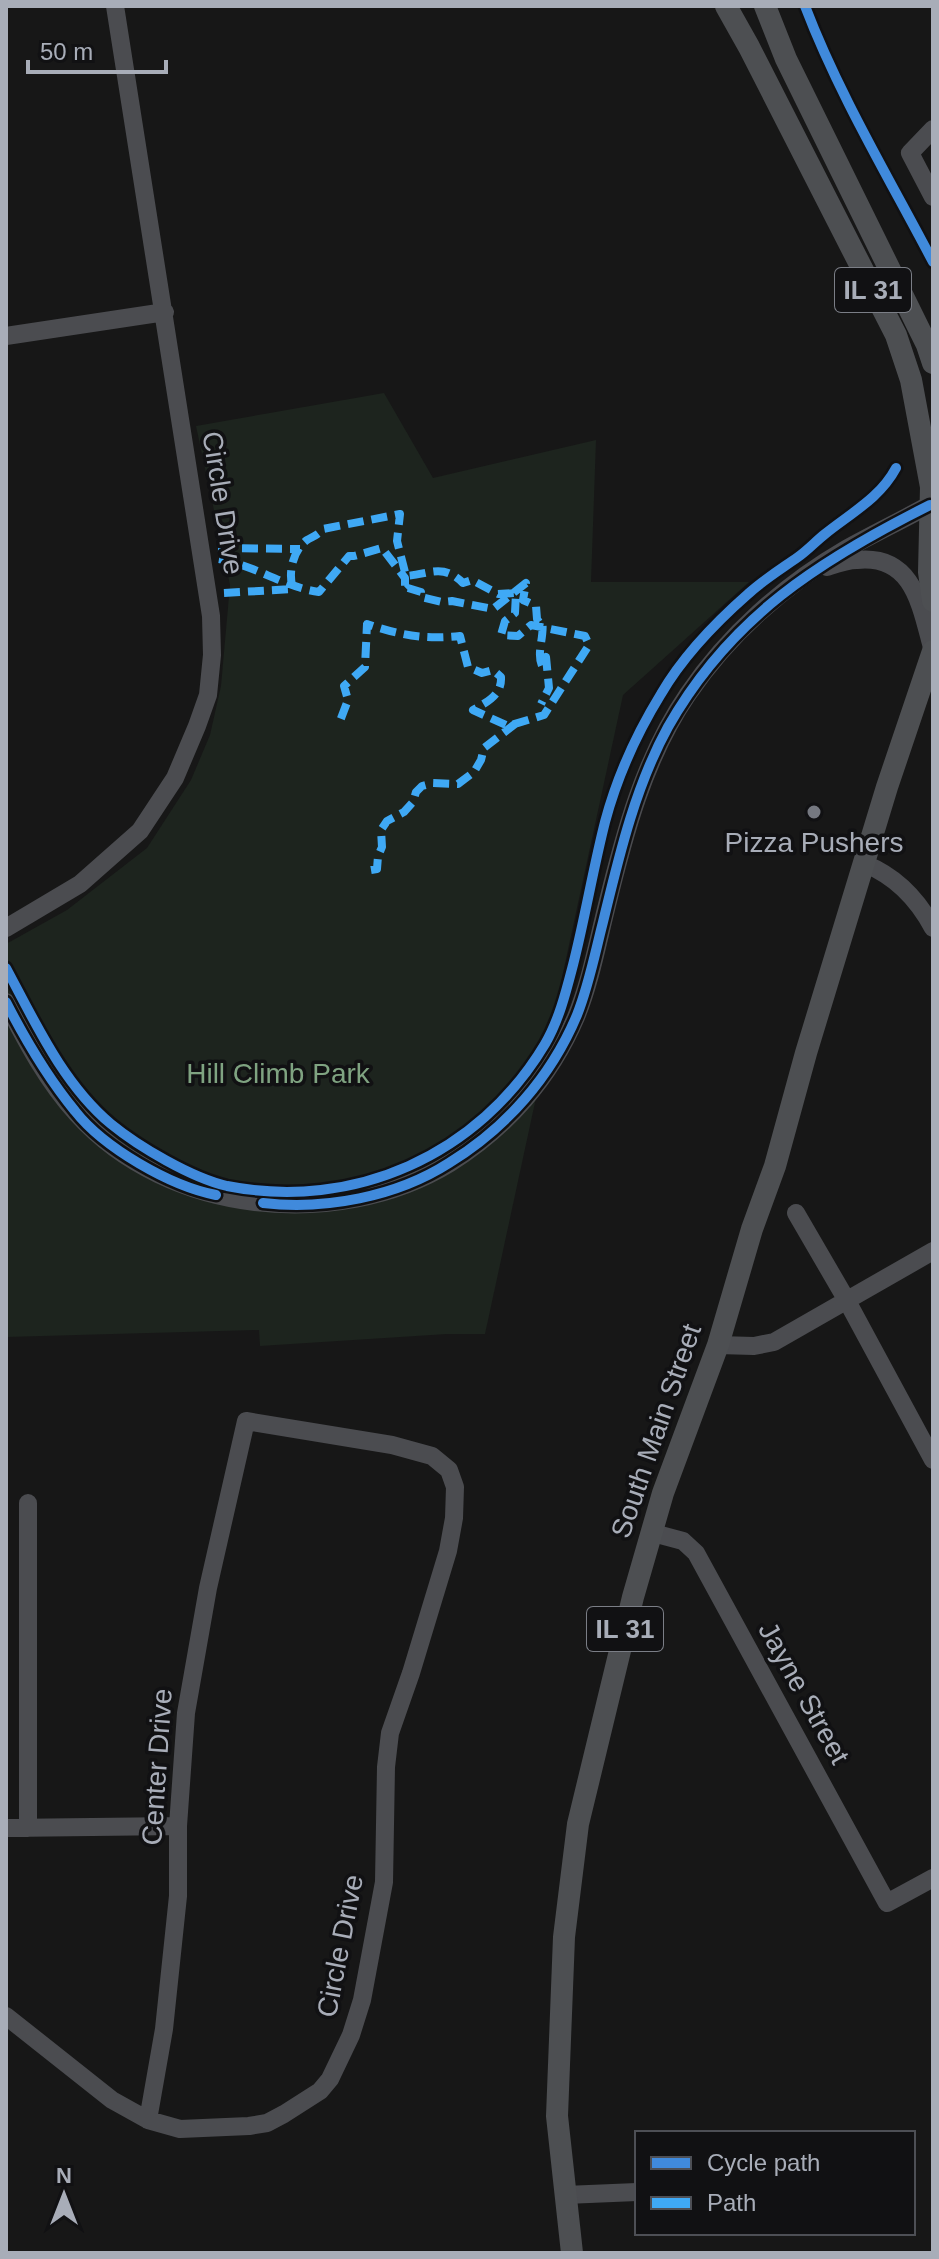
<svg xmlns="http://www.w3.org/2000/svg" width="939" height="2259" font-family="Helvetica,sans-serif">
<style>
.green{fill:#1d241e}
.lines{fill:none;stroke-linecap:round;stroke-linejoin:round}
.minor{stroke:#4b4c50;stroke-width:18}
.major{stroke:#4d4f52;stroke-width:22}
.quiet{stroke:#3fa9f5;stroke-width:8;stroke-dasharray:16 8;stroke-linecap:butt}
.cycleway-casing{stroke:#111113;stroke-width:15}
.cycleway{stroke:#408adc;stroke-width:10}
.poi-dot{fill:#757880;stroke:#111113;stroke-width:3}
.labels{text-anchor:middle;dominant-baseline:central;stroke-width:7;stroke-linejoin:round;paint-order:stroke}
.shield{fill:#111113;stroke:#7b7e86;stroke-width:2}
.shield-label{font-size:26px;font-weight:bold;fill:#a8adb8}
.street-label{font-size:28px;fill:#a8adb8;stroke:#111113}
.poi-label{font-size:28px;fill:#a8adb8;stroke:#111113}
.park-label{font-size:28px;fill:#7fa381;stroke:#111113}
</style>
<rect width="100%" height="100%" fill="#171717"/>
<path class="green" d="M384 393 433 478 596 440 591 582H749L623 695 485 1334H447L260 1346 259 1330 6 1337V944L67 910 147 848 191 780 210 735 221 686 230 585 196 426Z"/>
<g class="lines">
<path class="minor" d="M933 129 910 153 933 197
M6 336 165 312
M827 567C836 564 847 560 857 560 915 554 921 609 933 651
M865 864C895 876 918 900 933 928
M6 928 80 884 140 831 175 778 197 726 208 695 212 655 211 616 115 6
M6 1002C26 1041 47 1081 77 1114 123 1165 188 1194 255 1202 321 1210 393 1198 450 1163 506 1128 550 1078 576 1017 590 983 597 945 606 909 624 835 644 758 688 694 728 635 784 585 846 549 875 533 904 519 933 503
M796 1213 846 1299 933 1460
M718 1345 754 1346 774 1342 933 1251
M28 1503V1828
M653 1533 683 1541 696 1553 887 1903 933 1878
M6 1828 178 1826
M6 2016 112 2100 148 2120 180 2129 249 2126 267 2123 284 2114 320 2091 330 2079 351 2035 362 2000 384 1882 386 1767 390 1733 411 1673 448 1551 454 1518 455 1487 449 1470 432 1456 392 1445 246 1421 208 1588 186 1713 178 1826V1896L164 2029 148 2120
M565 2195 637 2192"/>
<path class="major" d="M726 6 749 47 896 335 911 380 931 487 929 572 933 601
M765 6 786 59 927 345 933 363
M572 2253 557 2116 564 1937 578 1824 633 1597 663 1493 718 1345 752 1229 775 1166 806 1053 887 787 933 651"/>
<path class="quiet" d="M218 548 300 549
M219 559C254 565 284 587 319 592L349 556H354L382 548 405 578V591L408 588 421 592V597L442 602 452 601 493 609 526 583 523 600 536 606 537 619 539 622 542 621C545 636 536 652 542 666L546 657 549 688 541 704
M224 593 293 589C288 574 292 551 307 540 314 536 318 535 323 529L400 514 397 541 406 576C432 574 442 563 463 583L472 580 498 594 516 593 515 613 505 621 501 635 518 636 531 625 585 636 589 645 544 715 508 726 473 710C487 702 502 695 501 677L493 670 482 673 468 667 460 636C424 640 400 635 367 624L365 667 344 686 348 700 340 721
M371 870 377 869 378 856 382 847 381 830 387 821 404 812 413 802 416 792 422 786 433 783 458 784 474 772 481 760 484 748 515 724"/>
<defs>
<path id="cycleway" d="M805 6C839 95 889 178 933 262
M6 968C35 1022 63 1084 111 1124 139 1147 192 1178 227 1186 354 1211 479 1155 545 1044 559 1020 566 992 573 965 585 918 593 869 605 822 617 777 637 733 661 694 683 656 715 623 748 594 763 580 781 569 798 557 808 550 816 541 825 534 851 513 880 498 896 468
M6 1002C26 1041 47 1077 75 1111 104 1148 170 1186 216 1195
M263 1203C325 1210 396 1197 449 1163 506 1128 551 1077 577 1015 589 985 595 953 603 922 619 856 635 787 668 727 730 617 820 560 930 505"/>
</defs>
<use href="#cycleway" class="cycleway-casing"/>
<use href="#cycleway" class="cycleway"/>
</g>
<circle class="poi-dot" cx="814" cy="812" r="8"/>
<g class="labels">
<g class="shield">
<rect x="835" y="268" width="76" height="44" rx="6"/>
<rect x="587" y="1607" width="76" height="44" rx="6"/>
</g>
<g class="shield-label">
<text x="873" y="290">IL 31</text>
<text x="625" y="1629">IL 31</text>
</g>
<g class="street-label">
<text transform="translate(223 503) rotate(81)">Circle Drive</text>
<text transform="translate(656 1431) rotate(-71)">South Main Street</text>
<text transform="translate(804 1693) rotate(61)">Jayne Street</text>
<text transform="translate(157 1767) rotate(-86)">Center Drive</text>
<text transform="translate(340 1946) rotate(-79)">Circle Drive</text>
</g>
<g class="poi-label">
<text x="814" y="842">Pizza Pushers</text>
</g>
<g class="park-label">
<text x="278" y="1073">Hill Climb Park</text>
</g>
</g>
<rect width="939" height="2259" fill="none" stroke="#a8adb8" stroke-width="16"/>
<rect x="635" y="2131" width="280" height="104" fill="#111113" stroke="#4d4f55" stroke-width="2"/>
<rect x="651" y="2157" width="40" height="12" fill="#408adc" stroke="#4d4f55" stroke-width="2"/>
<text x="707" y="2171" font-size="24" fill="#a8adb8">Cycle path</text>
<rect x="651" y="2197" width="40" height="12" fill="#3fa9f5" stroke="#4d4f55" stroke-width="2"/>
<text x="707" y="2211" font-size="24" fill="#a8adb8">Path</text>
<g transform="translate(64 2195)" stroke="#111113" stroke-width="6" paint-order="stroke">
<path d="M0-6L14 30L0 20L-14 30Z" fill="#a8adb8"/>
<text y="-12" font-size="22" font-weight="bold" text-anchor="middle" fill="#a8adb8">N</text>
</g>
<path d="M28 60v12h138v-12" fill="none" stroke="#a8adb8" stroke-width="4"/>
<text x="40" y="60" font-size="24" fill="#a8adb8" stroke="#111113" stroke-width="6" paint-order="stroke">50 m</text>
</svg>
